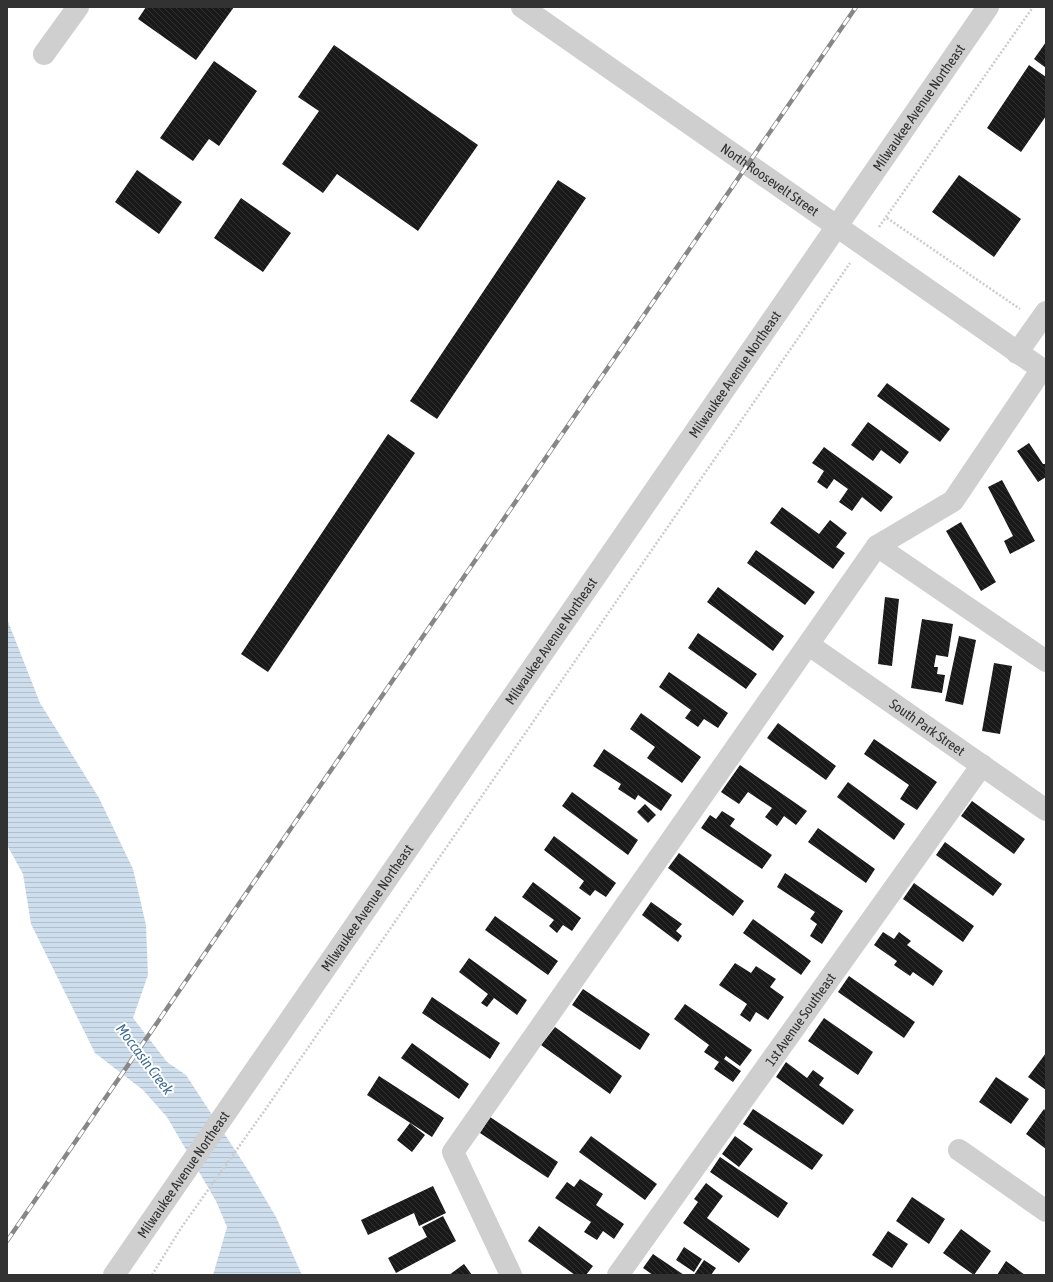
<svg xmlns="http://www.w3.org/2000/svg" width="1053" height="1282" font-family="'Asap Condensed',sans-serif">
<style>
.water{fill:url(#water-rules)}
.building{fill:url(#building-back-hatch)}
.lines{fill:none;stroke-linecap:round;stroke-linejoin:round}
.path{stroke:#ccc;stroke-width:2.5;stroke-dasharray:2 2;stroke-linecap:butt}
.minor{stroke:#cfcfcf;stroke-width:22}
.tertiary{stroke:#cfcfcf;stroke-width:22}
.rail-casing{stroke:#878787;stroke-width:4.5}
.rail{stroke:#fff;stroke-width:3;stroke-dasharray:9;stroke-linecap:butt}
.labels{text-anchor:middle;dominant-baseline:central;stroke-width:4;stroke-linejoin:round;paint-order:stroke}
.street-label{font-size:14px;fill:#323232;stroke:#fff}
.water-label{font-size:15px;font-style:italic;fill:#3f6d94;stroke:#fff}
</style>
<defs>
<pattern id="water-rules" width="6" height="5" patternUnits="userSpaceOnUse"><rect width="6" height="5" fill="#cedeed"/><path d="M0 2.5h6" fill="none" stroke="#b1bfcc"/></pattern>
<pattern id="building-back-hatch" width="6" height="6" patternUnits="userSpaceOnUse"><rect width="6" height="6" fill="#191919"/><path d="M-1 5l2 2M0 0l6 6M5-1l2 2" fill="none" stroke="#323232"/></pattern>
</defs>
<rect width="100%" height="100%" fill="#fff"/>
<path class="water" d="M7 619 40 703 99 798 133 869 146 925 148 975 133 1018 167 1062 186 1075 250 1173 276 1217 302 1275H213L227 1227 216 1201 167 1117 143 1090 95 1053 31 924 23 874 7 845Z"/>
<path class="building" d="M146 7H234L196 60 138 19Z
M1046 42V68L1034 59Z
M334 45 478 145 418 231 337 174 323 193 282 164 319 111 298 97Z
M214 61 257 91 219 146 209 139 193 161 160 138Z
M1029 65 1046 77V116L1021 152 987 128Z
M137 170 182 202 159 234 115 202Z
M959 175 1021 219 994 257 932 212Z
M558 180 586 198 437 419 410 401Z
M241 198 291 233 263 272 214 238Z
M887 383 950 429 940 442 877 396Z
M868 422 909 452 900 464 881 450 873 461 851 445Z
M388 434 415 453 268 672 241 654Z
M1029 443 1043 464H1046V477L1038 482 1017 451Z
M824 447 893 497 881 512 862 497 852 511 839 502 848 489 834 479 827 489 817 482 824 471 812 463Z
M1002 480 1035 541 1010 554 1004 541 1013 536 988 487Z
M782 507 819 534 830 520 847 533 836 547 845 553 833 569 770 523Z
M961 522 996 582 981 591 946 531Z
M756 550 815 592 805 605 747 563Z
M718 587 784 636 773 651 707 602Z
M885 597 899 599 892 666 878 664Z
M922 619 953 624 948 657 936 655 934 667H938L937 674 945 675 942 693 911 688Z
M698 633 757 674 746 689 688 648Z
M959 636 976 640 963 705 945 701Z
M994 663 1012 666 1000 734 982 731Z
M669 672 728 713 718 728 704 719 698 727 685 718 691 710 659 687Z
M641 713 701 757 682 783 647 758 655 747 630 729Z
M778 723 836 766 826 780 767 738Z
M874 739 937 782 917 810 900 799 909 785 864 754Z
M604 749 672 795 661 811 638 795 635 800 618 789 621 784 593 766Z
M740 765 807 811 796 825 784 816 777 826 765 817 772 808 748 792 739 804 721 792Z
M848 782 905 824 894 840 837 797Z
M572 792 638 840 628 855 562 806Z
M972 801 1025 839 1014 854 961 816Z
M645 804 656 815 648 823 637 812Z
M722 811 735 819 730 826 772 855 762 869 701 828 710 815 716 819Z
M818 828 875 869 866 883 808 842Z
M554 836 616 883 606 897 595 890 590 896 579 888 584 881 544 850Z
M945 842 1002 884 993 896 936 855Z
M679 853 744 901 733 916 668 868Z
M785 873 843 911 822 944 810 936 817 924 810 919 815 912 777 887Z
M533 882 581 918 572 931 563 925 557 933 549 926 554 920 522 897Z
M914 883 974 926 963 942 903 899Z
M651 902 682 924 676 931 682 936 678 942 642 915Z
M495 916 558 961 548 975 485 930Z
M753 919 811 961 801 975 743 933Z
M883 932 894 939 899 932 911 941 907 945 943 971 933 986 913 972 910 976 894 965 897 961 874 945Z
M469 958 527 1000 517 1015 494 998 487 1007 481 1003 488 994 459 972Z
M735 963 751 973 756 966 776 979 770 987 784 997 768 1020 756 1012 750 1022 740 1015 747 1004 719 985Z
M849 976 915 1022 904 1038 838 992Z
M583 989 650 1034 640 1050 572 1005Z
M432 997 500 1043 490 1059 422 1013Z
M685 1004 752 1050 740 1066 726 1056 724 1059 741 1071 733 1082 714 1069 719 1062 704 1052 709 1045 674 1019Z
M824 1018 873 1052 858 1075 808 1041Z
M555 1027 622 1076 610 1094 541 1045Z
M412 1043 469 1084 459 1099 401 1058Z
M1046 1053V1090L1028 1077Z
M786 1062 807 1078 813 1070 824 1078 819 1085 854 1110 843 1125 776 1077Z
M379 1076 444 1118 432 1137 367 1095Z
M996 1077 1029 1099 1011 1124 979 1102Z
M753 1109 823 1155 812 1170 743 1124Z
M1044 1109 1046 1111V1149L1026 1134Z
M490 1117 558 1162 548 1178 480 1133Z
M410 1123 425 1135 412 1152 397 1140Z
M591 1136 657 1184 645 1200 579 1152Z
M735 1136 753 1149 739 1167 722 1154Z
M720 1157 788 1203 778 1218 710 1172Z
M580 1179 603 1194 596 1205 624 1224 614 1239 603 1231 597 1240 584 1232 591 1222 555 1198 567 1182 574 1187Z
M706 1183 723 1196 707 1218 750 1249 739 1263 683 1223 698 1202 694 1199Z
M433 1186 446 1213 419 1226 414 1213 368 1235 361 1220Z
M912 1197 945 1219 929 1244 896 1221Z
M443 1216 456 1241 396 1273 388 1258 427 1237 422 1227Z
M539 1226 593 1266 586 1275H575L528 1241Z
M961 1229 991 1251 974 1275 943 1253Z
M888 1231 908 1244 892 1268 872 1255Z
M684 1247 702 1259 694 1272 676 1260Z
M653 1254 684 1275H653L643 1268Z
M704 1260 716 1268 711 1275H694Z
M1006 1261 1025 1275H997Z
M464 1264 472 1275H449Z"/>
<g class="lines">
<path class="path" d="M887 218 1020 309
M879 227 1033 7
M152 1275 181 1228 265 1110 850 263"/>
<g class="minor">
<path d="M44 54 78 7"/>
<path d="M1017 353 1046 312"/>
<path d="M877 546 1046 661"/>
<path id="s1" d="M809 645 1046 810"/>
<path d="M959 1150 1046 1211"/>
<path d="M511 1275 453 1152 877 546 953 501 1042 369"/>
<path id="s2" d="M618 1275 982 765"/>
</g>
<g class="tertiary">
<path id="s3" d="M522 7 1046 372"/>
<path id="s4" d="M114 1275 988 7"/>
</g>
<defs>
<path id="rail" d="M7 1241 856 7"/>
</defs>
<use href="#rail" class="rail-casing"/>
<use href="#rail" class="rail"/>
</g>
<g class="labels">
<g class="street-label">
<text stroke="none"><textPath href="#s4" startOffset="1418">Milwaukee Avenue Northeast</textPath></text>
<text stroke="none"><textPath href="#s3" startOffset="302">North Roosevelt Street</textPath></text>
<text stroke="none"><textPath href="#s4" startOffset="1094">Milwaukee Avenue Northeast</textPath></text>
<text stroke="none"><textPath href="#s4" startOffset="770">Milwaukee Avenue Northeast</textPath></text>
<text stroke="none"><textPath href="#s1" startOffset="144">South Park Street</textPath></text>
<text stroke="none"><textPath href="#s4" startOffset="446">Milwaukee Avenue Northeast</textPath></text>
<text stroke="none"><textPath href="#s2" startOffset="314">1st Avenue Southeast</textPath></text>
<text stroke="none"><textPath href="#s4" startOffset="122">Milwaukee Avenue Northeast</textPath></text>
</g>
<g class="water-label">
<text transform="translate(145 1059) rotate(53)">Moccasin Creek</text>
</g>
</g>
<rect width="1053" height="1282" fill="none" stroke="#323232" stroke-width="16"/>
</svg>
